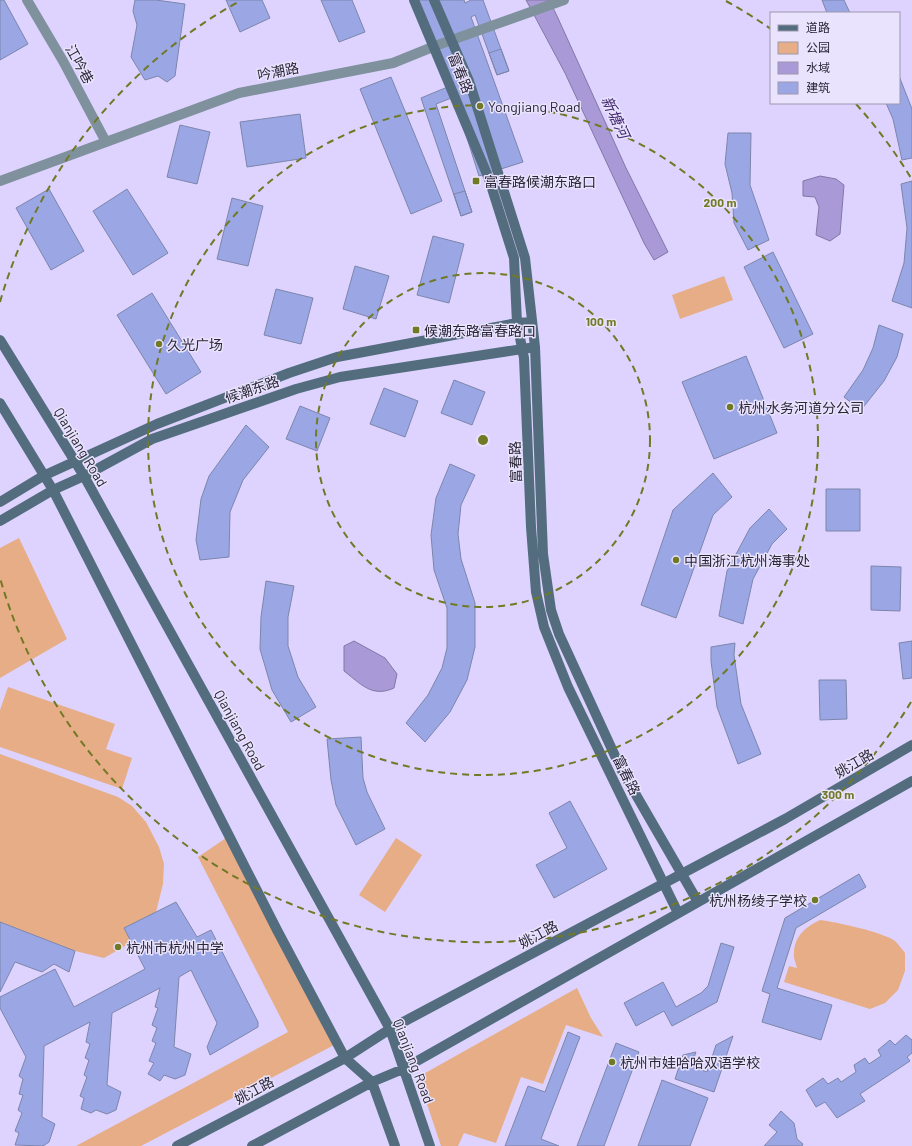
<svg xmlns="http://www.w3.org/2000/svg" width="912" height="1146" font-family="Barlow,'Noto Sans SC',sans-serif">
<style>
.green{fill:#e7ad86}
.water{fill:#a999d6;stroke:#8377a6}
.building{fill:#9ba7e4;stroke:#7d85ac}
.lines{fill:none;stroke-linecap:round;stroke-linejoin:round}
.street{stroke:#7f919c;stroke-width:10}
.secondary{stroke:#536d7e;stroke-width:10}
.ring{fill:none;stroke:#707924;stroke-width:2;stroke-dasharray:7 5}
.poi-dot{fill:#707924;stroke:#e9e3fd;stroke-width:1.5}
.labels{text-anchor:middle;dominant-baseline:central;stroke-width:3;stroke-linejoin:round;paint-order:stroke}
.street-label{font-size:14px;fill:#2b2737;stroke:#e9e3fd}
.poi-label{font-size:14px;fill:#2b2737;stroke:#e9e3fd;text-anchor:start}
.water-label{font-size:15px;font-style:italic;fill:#422871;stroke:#e9e3fd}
.centre{fill:#707924;stroke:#e9e3fd;stroke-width:2}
.ring-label{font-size:12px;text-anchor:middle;font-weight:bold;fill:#707924;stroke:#e9e3fd;stroke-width:3;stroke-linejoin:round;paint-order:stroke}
</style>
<rect width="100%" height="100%" fill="#ddd3fe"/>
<path class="green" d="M724 276 733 300 680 319 672 295Z
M19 538 67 639 0 678V548Z
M8 687 115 724 106 749 132 758 122 789 0 747V710Z
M0 754 118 797 132 806 146 822 159 847 164 864 163 884 156 912 132 942 104 958 75 951 0 922Z
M226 838 336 1044 141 1146H76L288 1032 198 857Z
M396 838 422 855 385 912 359 895Z
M820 920C836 922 883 932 895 941 898 944 902 949 905 953V971L898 990 885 1003 870 1009 784 982 789 966 797 968C796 964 793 957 794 953 794 936 807 926 820 920Z
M577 988 591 1018 603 1037 566 1025 543 1084 521 1077 496 1143 464 1133 458 1146H441L418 1077Z"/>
<path class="water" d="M526 0H549L557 16 626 168 668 252 654 260 644 243 565 73Z
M820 176 836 179 844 185 840 234 830 241 816 235 819 207 815 197 803 196V181Z
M354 641 385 658 397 674 394 688C372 698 361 684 344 671V646Z"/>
<path class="building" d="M0 0H4L28 44 0 60Z
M135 0H156L185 4 175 76 167 82 158 76 145 80 131 57 137 25 133 11Z
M226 0H262L270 18 240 32Z
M321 0H352L365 32 339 42Z
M418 0H464L465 3 471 0H483L509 71 497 75 475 15 471 17 523 162 479 176 454 97 436 104 472 212 461 216 421 98 450 86Z
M822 0H844L850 13H827Z
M501 49 509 71 497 75 489 53Z
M899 76 912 109V158L902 160 893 119 886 103H899Z
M391 77 442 201 411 214 360 89Z
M300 114 306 158 247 167 240 122Z
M180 125 210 132 197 184 167 177Z
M728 133H751L750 185 769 240 748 250 734 223 732 193 725 164Z
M912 181V308L892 301 904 263 907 228 901 184Z
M49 189 84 251 51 270 16 208Z
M127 189 168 253 133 275 93 211Z
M465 191 472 212 461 216 454 194Z
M232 198 263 206 248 266 217 259Z
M433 236 464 244 449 303 417 295Z
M773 252 813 334 784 348 744 267Z
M355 266 389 276 376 319 343 309Z
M276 289 313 298 301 344 264 335Z
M152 293 201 372 166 394 117 315Z
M879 325 903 334 897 357 884 381 861 410 844 397 863 370 873 348Z
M746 356 777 433 714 459 682 382Z
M454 380 485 392 472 425 441 413Z
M384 388 418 401 405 437 370 424Z
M300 406 330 418 317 451 286 439Z
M246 425 269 447 243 480 230 512 229 557 200 560 196 540 201 499 209 476Z
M450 464 475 475 461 505 458 534 461 559 475 603V647L467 680 450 712 425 742 406 723 428 695 442 668 447 648V608L434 570 431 535 436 498Z
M713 473 732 497 713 515 676 618 641 605 673 510Z
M826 489H860V531H826Z
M769 509 787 529 772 544 753 579 743 624 719 616 727 571 750 528Z
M871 566 901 567 900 611 871 610Z
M266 581 294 586 288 617V646L298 677 316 707 291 722 272 690 260 649 261 617Z
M912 641V678L903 679 899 643Z
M735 643 734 655 741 704 761 754 738 764 717 707 711 661V647Z
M819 680H846L847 719 820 720Z
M361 737 363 778 367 792 385 829 356 845 336 805 331 780 327 739Z
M570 801 607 869 554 898 536 865 567 848 549 813Z
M859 874 866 887 796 928 777 988 832 1005 821 1040 762 1022 770 994 762 991 785 918Z
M176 902 197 937 211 930 258 1022V1027L210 1055 207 1047 217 1023 191 970 179 977 174 1047 191 1054 185 1075 175 1079 164 1075 160 1081 148 1074 154 1063 149 1061 156 1043 152 1041 157 1028 152 1025 158 1008 155 1007 160 988 112 1013 107 1085 121 1092 116 1110 107 1114 96 1110 91 1113 81 1109 84 1098 80 1096 87 1077 84 1075 89 1060 85 1058 90 1044 86 1042 90 1022 44 1046 42 1117 55 1124 49 1142 43 1146 15 1145 19 1133 15 1131 22 1113 18 1110 23 1095 19 1094 23 1079 19 1076 26 1057 0 1008V997L55 969 74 1007 145 969 124 928Z
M0 922 75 951 69 972 54 964 42 972 15 962 0 992Z
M721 943 734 947 717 1002 672 1026 664 1011 636 1026 624 1003 663 982 676 1007 701 993 708 986Z
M568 1032 580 1037 541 1139 559 1146H505L528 1086 545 1092Z
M906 1035 912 1040V1053L907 1057 910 1061 860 1094 865 1101 837 1118 825 1102 816 1107 806 1090 823 1078 828 1084 838 1078 841 1082 856 1072 854 1065 865 1058 869 1064 881 1056 878 1050 890 1040 895 1045Z
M733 1036 714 1092 675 1079 683 1055 696 1052 691 1066 707 1072 716 1045Z
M616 1043 639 1052 604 1146H577Z
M662 1080 708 1098 690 1146H638Z
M781 1111 794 1123 797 1139 803 1144 802 1146H764L777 1132 769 1125Z"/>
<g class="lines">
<path class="street" d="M27 0 63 61 106 142
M0 181 239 93 393 63 435 46 564 0"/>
<path class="secondary" d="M414 0 489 179 514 258 517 323 524 358 531 527 536 592 544 627 568 687 678 913
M434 0 469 81 525 258 535 347 543 554 551 610 559 634 621 769 698 902
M0 340 84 476 390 1029 430 1146
M0 403 53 490 277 930 345 1058 372 1082 395 1146
M0 502 43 476 157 424 289 373 337 357 517 323 532 322
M0 521 53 490 84 476 152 439 296 389 340 377 529 348
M177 1146 345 1058 390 1029 785 819 912 745
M252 1146 372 1082 403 1069 912 781"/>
</g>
<g class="ring">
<circle cx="483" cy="440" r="167"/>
<circle cx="483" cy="440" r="335"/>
<path d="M911 702A502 502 0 0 1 0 578M0 302A502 502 0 0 1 240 1M726 1A502 502 0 0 1 771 29M856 104A502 502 0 0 1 911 178"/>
</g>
<g class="poi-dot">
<circle cx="480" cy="106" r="4"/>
<rect x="472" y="177" width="8" height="8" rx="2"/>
<rect x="412" y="326" width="8" height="8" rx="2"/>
<circle cx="159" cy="344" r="4"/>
<circle cx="730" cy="407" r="4"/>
<circle cx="676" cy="560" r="4"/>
<circle cx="815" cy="900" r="4"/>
<circle cx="118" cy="947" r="4"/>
<circle cx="612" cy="1062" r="4"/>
</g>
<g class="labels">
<g class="street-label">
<text transform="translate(80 64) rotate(61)">江吟巷</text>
<text transform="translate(278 71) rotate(-11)">吟潮路</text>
<text transform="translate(461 73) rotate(68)">富春路</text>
<text transform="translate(252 389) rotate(-19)">候潮东路</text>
<text transform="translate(81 447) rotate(59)">Qianjiang Road</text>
<text transform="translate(515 462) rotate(-92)">富春路</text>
<text transform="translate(240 730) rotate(61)">Qianjiang Road</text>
<text transform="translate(854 763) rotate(-30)">姚江路</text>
<text transform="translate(627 775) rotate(64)">富春路</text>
<text transform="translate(538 934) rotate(-28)">姚江路</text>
<text transform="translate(414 1061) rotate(69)">Qianjiang Road</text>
<text transform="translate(254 1090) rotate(-28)">姚江路</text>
</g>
<g class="poi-label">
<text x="488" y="106">Yongjiang Road</text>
<text x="484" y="181">富春路候潮东路口</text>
<text x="424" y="330">候潮东路富春路口</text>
<text x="167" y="344">久光广场</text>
<text x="738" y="407">杭州水务河道分公司</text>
<text x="684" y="560">中国浙江杭州海事处</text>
<text x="807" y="900" text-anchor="end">杭州杨绫子学校</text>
<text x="126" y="947">杭州市杭州中学</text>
<text x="620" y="1062">杭州市娃哈哈双语学校</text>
</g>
<g class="water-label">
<text transform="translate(616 117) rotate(65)">新塘河</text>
</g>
</g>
<circle cx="483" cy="440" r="6" class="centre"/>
<g class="ring-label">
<text x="720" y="207">200 m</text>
<text x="601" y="326">100 m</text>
<text x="838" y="799">300 m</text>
</g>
<rect x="770" y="12" width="130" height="92" fill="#e9e3fd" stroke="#9d98ae"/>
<rect x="778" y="25" width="20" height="6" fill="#536d7e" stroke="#9d98ae"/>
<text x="806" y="32" font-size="12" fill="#2b2737">道路</text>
<rect x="778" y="42" width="20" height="12" fill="#e7ad86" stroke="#9d98ae"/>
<text x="806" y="52" font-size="12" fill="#2b2737">公园</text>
<rect x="778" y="62" width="20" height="12" fill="#a999d6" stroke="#9d98ae"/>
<text x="806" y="72" font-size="12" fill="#2b2737">水域</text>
<rect x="778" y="82" width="20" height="12" fill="#9ba7e4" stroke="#9d98ae"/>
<text x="806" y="92" font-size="12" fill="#2b2737">建筑</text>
</svg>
